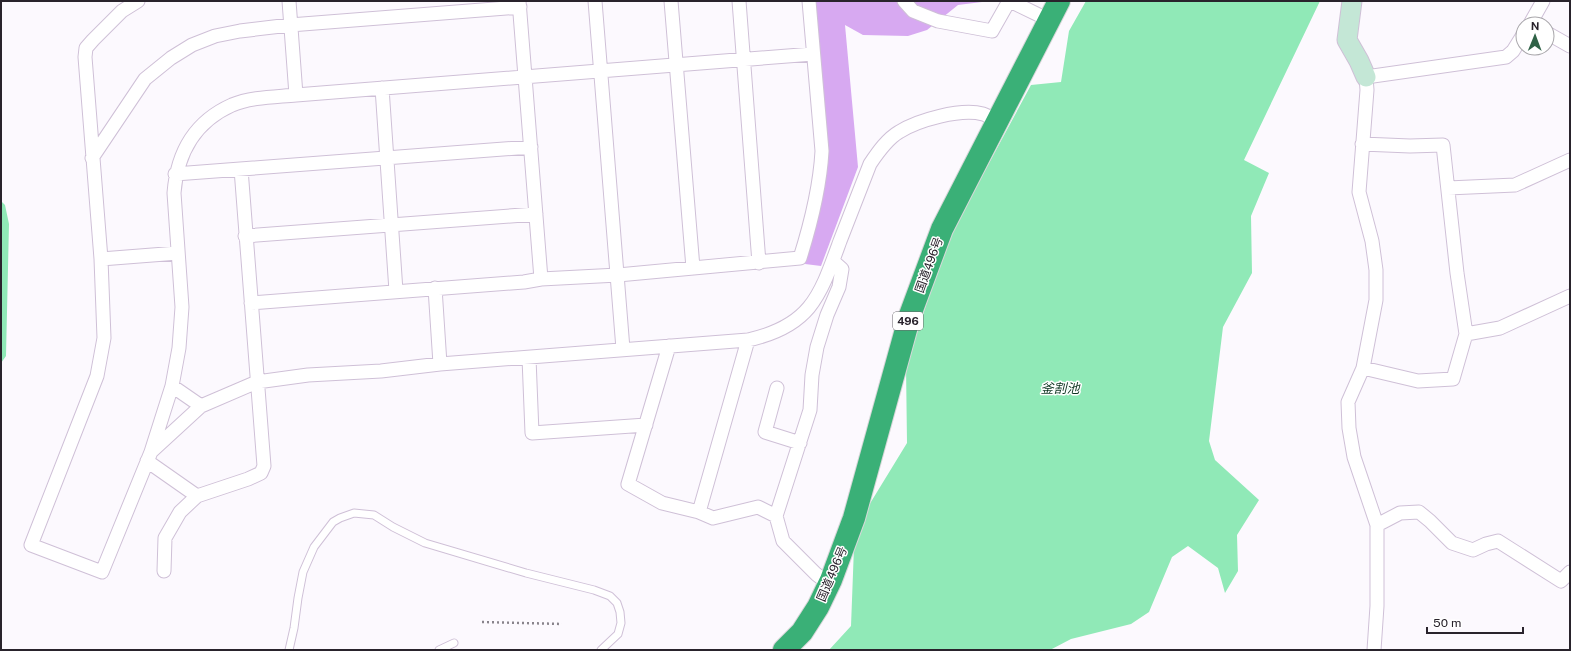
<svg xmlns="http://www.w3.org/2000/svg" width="1571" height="651" font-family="'Public Sans','Noto Sans JP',sans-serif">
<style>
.forest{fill:#d7a9f1}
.water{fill:#90e9b7}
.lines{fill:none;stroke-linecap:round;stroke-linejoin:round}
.lane-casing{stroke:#cfc0d7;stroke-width:9}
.street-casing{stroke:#cfc0d7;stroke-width:15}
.secondary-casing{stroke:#cfc0d7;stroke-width:21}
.highway-casing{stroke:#d8d7d9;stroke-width:24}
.path{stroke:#88838b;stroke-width:2.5;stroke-dasharray:2 3;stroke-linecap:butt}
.lane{stroke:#fff;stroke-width:7}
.street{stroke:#fff;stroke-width:13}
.secondary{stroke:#c4e7d6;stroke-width:19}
.highway{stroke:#3ab077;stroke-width:22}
.labels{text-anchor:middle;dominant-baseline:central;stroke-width:3;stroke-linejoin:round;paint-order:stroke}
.shield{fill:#fff;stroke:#69656b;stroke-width:1}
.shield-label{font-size:11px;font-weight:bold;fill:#29232c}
.street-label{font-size:12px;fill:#29232c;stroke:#fff}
.water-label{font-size:13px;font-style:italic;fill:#0d3421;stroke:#fff}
</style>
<rect width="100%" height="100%" fill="#fcf9fe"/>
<path class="forest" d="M815 1H990L958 5 927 30 908 36 863 35 845 25 858 167 821 266 805 264 826 170Z"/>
<path class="water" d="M1086 1H1320L1244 160 1269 173 1251 216 1252 273 1223 327 1209 441 1215 460 1259 500 1237 535 1238 571 1225 593 1218 568 1188 546 1172 557 1149 612 1131 624 1071 639 1050 650H829L851 626 854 547 866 510 907 443 906 366 947 241 1031 85 1061 82 1069 31Z
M1 201 5 205 9 224 6 356 1 363Z"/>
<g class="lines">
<defs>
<path id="lane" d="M289 650 294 628 298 598 303 572 314 547 333 522 340 518 354 513 374 515 393 527 425 543 526 573 594 590 610 596 617 603 620 612 621 623 618 634 601 650
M439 650 454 643"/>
<path id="street" d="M138 1 122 11 93 40 86 48 85 57 101 259 104 338 97 376 31 545 102 572 151 452 172 386 179 348 182 307 174 193C177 154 194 122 232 105 251 97 276 97 296 95L813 54
M289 1 296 95
M519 1 541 279
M595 1 623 349
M671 1 693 268
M739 1 759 263
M904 1 913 11 938 21 992 31 1009 1
M1010 1 1049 20
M1530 24 1543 1
M1547 33 1570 46
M382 88 396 291
M1362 144 1410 146 1443 145 1457 273 1466 334 1453 379 1418 381 1363 368
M92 158 145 79 171 58 192 45 215 36 240 31 290 25 520 7
M175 174 531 147
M1448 188 1515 185 1570 160
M245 236 536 214
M101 259 178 253
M435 288 440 364
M251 303 524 282 541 279 618 275 800 258C811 223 820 187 822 151L809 1
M1466 334 1500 328 1570 296
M669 346 628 484 662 503 699 512 713 518 758 507 776 516 810 410 812 375 817 347 827 315 839 287 842 269 833 261
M529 358 532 433 646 425
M172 386 201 406
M777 388 765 432 800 443
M152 451 201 406 257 382 308 375 381 371 440 364 748 340C811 326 820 296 840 241 850 216 860 190 870 164 878 152 887 139 899 132 918 120 961 108 983 114 987 115 992 119 996 121
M147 461 197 496 248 479 261 473 264 466 241 169
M699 512 748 340
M776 516 783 541 816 574 829 584
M1377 525 1400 513 1419 512 1430 521 1452 543 1473 550 1486 544 1498 541 1561 581 1570 572
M164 571 165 538 180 512 197 496
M1374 650 1377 606V525L1354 457 1349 428 1348 402 1363 368 1376 300V270L1372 241 1359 192 1367 90 1366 77 1506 57 1513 51 1523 35"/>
<path id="secondary" d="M1352 1 1347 40 1359 61 1366 77"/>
<path id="highway" d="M784 650 802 632 818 607 831 580 854 518 910 315 942 229 1059 1"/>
</defs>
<use href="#lane" class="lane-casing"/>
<use href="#street" class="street-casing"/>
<use href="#secondary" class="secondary-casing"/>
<use href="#highway" class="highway-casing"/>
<path class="path" d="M482 622 562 624"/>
<use href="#lane" class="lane"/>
<use href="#street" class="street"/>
<use href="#secondary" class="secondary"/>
<use href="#highway" class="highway"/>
</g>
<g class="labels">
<rect class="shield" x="893" y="312" width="30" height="18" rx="3"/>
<g class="shield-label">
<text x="908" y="321">496</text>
</g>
<g class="street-label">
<text transform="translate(929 265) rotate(-70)">国道496号</text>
<text transform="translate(832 574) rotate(-67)">国道496号</text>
</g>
<g class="water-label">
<text x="1060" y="388">釜割池</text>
</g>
</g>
<rect width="1571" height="651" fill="none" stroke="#29232c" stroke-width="4"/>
<g transform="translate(1535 36) rotate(1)"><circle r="19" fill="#ffffff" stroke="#a9a7ab"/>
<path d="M0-3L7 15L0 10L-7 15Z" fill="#2f6247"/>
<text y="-6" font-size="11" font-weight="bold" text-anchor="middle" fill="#29232c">N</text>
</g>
<path d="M1427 627v6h96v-6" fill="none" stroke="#29232c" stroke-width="2"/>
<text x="1433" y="627" font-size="12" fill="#29232c" stroke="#ffffff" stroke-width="3" paint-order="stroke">50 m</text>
</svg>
